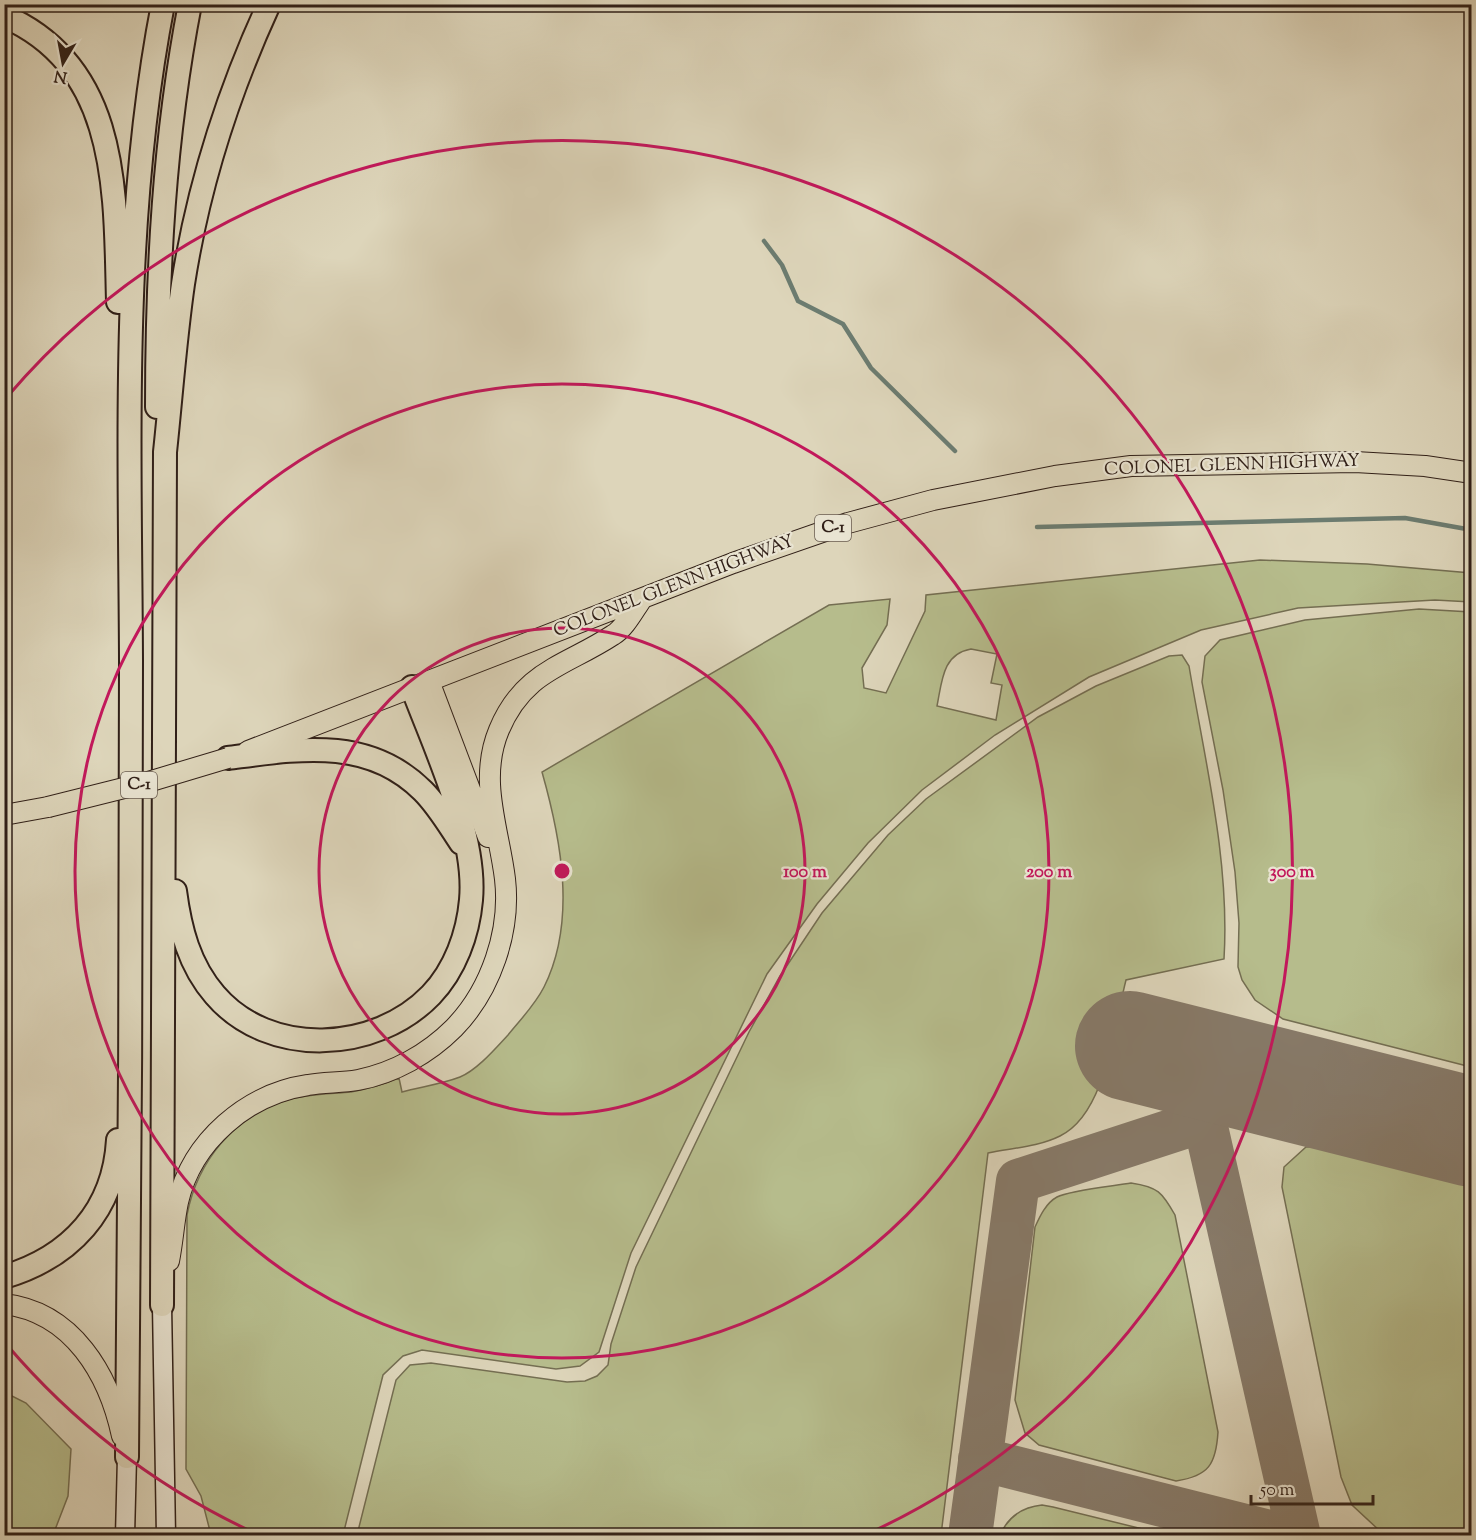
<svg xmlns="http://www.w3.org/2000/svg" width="1476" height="1540" font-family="'Sorts Mill Goudy',serif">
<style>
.green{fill:#b6bc8c;stroke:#746e52;stroke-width:1.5;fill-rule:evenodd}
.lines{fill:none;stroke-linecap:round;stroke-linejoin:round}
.stream{stroke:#6c7c70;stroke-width:4.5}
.taxiway{stroke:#877a69;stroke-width:44}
.runway{stroke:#877a69;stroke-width:110}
.secondary-casing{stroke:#312018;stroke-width:21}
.primary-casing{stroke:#312018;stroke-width:22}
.highway-casing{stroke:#312018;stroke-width:26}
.secondary{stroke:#e9e4d2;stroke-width:18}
.primary{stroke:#ddd5ba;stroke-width:20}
.highway{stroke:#ddd5ba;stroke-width:22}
.primary-bridge-casing{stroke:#312018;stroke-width:22;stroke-linecap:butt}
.primary-bridge{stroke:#ddd5ba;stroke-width:20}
.ring{fill:none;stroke:#c2185b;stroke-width:3}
.labels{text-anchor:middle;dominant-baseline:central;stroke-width:4.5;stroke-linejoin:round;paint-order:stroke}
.shield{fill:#e9e4d2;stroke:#685b50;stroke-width:1.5}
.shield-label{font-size:16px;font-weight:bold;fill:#312018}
.street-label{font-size:18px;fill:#312018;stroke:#e9e4d2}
.centre{fill:#c2185b;stroke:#e9e4d2;stroke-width:3}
.ring-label{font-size:18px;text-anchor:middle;font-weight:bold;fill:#c2185b;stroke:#e9e4d2;stroke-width:4.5;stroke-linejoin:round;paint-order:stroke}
</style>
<rect width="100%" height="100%" fill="#ddd5ba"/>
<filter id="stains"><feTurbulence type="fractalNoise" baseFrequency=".00333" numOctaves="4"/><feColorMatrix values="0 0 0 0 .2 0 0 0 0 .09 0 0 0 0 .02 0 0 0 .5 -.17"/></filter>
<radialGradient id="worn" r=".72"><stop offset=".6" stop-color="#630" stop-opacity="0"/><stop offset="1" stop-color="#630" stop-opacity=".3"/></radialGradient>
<path class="green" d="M1260 560 1367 564 1471 573V602L1435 600 1298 608 1201 630 1089 677 995 735 922 790 868 843 817 904 767 974 631 1253 599 1352 580 1366 556 1369 422 1350 403 1356 383 1375 343 1535H211L201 1496 186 1469 187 1215C197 1162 234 1116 287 1100 307 1094 330 1094 351 1092 367 1089 384 1084 399 1078L402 1092C420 1087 442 1084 460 1077 477 1070 495 1049 508 1035 520 1020 535 1005 544 987 577 921 561 839 542 772L829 605 890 599 887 625 862 668 864 688 886 693 925 611 926 595ZM971 649 997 654 991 683 1002 685 996 720 937 706C942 682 942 654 971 649Z
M1419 609 1471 612V1067L1283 1019 1255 1000 1242 980 1238 967 1239 923 1235 872 1223 790 1202 682 1205 656 1220 640 1305 620Z
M1182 655 1189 666C1205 762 1230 861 1224 959L1126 980C1114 1026 1106 1114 1060 1136 1038 1147 1011 1148 988 1153L941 1535H357L396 1380 410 1365 431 1363 567 1382 585 1381 597 1376 608 1365 611 1344 636 1267 749 1032 780 976 822 913 888 835 926 799 1038 717 1096 686 1169 656Z
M1326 1146 1471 1183V1535H1397L1381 1532 1352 1505 1341 1477 1282 1187 1284 1167 1306 1147Z
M1131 1183C1158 1187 1162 1192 1175 1215L1218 1432C1216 1464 1209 1476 1176 1481L1039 1445 1025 1433 1015 1400 1035 1227C1040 1216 1046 1203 1057 1197 1070 1190 1114 1186 1131 1183Z
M4 1392 26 1403 71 1449 68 1496 53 1535H5Z
M1042 1505 1053 1507 1167 1535H1000C1008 1517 1022 1507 1042 1505Z"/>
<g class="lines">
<path class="stream" d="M764 241 782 265 798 301 843 324 871 368 955 451
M1037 527 1405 518 1472 530"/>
<path class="taxiway" d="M1191 1061 1299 1536
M980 1459 1285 1536
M970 1536 1018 1181 1202 1121"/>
<path class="runway" d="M1130 1046 1472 1132"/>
<defs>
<path id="secondary" d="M162 1305 166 1536
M125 1536 127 1457"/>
<path id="primary" d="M429 681 488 837
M248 751 733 563 848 523 933 500 1055 476 1131 466 1355 462 1425 466 1472 473
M4 815 48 807
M169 1261C173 1241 174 1221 178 1202 192 1141 247 1094 308 1085 324 1082 341 1083 358 1080 394 1073 428 1054 454 1028 491 990 511 931 505 879 499 829 478 780 499 730 524 670 566 666 613 635 625 628 634 610 642 599
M4 1304C73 1312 109 1375 122 1436"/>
<path id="highway" d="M4 16C121 67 115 195 118 302
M157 407C157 272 164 138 190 4
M228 758C298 749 368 736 423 791 438 806 449 825 461 843
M175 891C180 929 189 965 215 995 269 1058 375 1053 431 995 455 970 468 934 471 900 477 835 435 749 412 687
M4 1277C71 1257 114 1210 118 1140
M162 1305 165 452C171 396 175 339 183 284 198 187 228 93 269 4
M127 1457C130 1191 131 926 131 660 130 442 121 220 163 4"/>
</defs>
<use href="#secondary" class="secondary-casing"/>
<use href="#primary" class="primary-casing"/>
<use href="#highway" class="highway-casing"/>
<use href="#secondary" class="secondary"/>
<use href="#primary" class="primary"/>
<use href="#highway" class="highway"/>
<defs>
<path id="primary-bridge" d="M48 807 148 782 228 758"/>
</defs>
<use href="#primary-bridge" class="primary-bridge-casing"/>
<use href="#primary-bridge" class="primary-bridge"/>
</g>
<g class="ring">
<circle cx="562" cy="871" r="243"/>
<circle cx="562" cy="871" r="487"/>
<path d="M259 1535A730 730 0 0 1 7 1345M7 397A730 730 0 1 1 865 1535"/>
</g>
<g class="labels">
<g class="shield">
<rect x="815" y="515" width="36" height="26" rx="4.5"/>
<rect x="121" y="772" width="36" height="26" rx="4.5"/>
</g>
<g class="shield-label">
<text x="833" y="528">C-1</text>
<text x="139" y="785">C-1</text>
</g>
<g class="street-label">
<text transform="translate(1232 466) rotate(-2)">COLONEL GLENN HIGHWAY</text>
<text transform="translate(674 587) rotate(-21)">COLONEL GLENN HIGHWAY</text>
</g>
</g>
<circle cx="562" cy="871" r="9" class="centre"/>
<g class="ring-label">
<text x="805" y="877">100 m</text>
<text x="1049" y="877">200 m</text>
<text x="1292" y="877">300 m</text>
</g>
<rect width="1476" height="1540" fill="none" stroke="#ddd5ba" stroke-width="24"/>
<rect x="6" y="6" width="1464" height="1528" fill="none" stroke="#312018" stroke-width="3"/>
<rect x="12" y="12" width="1452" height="1516" fill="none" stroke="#312018" stroke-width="1.5"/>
<g transform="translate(63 63) rotate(190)" stroke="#e9e4d2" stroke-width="4.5" paint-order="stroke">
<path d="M0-4.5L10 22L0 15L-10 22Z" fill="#312018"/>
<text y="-9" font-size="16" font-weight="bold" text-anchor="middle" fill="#312018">N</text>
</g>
<path d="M1251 1495v9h122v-9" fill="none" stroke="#312018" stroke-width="3"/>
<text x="1260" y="1495" font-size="18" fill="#312018" stroke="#e9e4d2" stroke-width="4.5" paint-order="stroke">50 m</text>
<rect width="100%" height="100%" filter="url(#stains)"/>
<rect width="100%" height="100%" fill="url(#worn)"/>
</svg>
